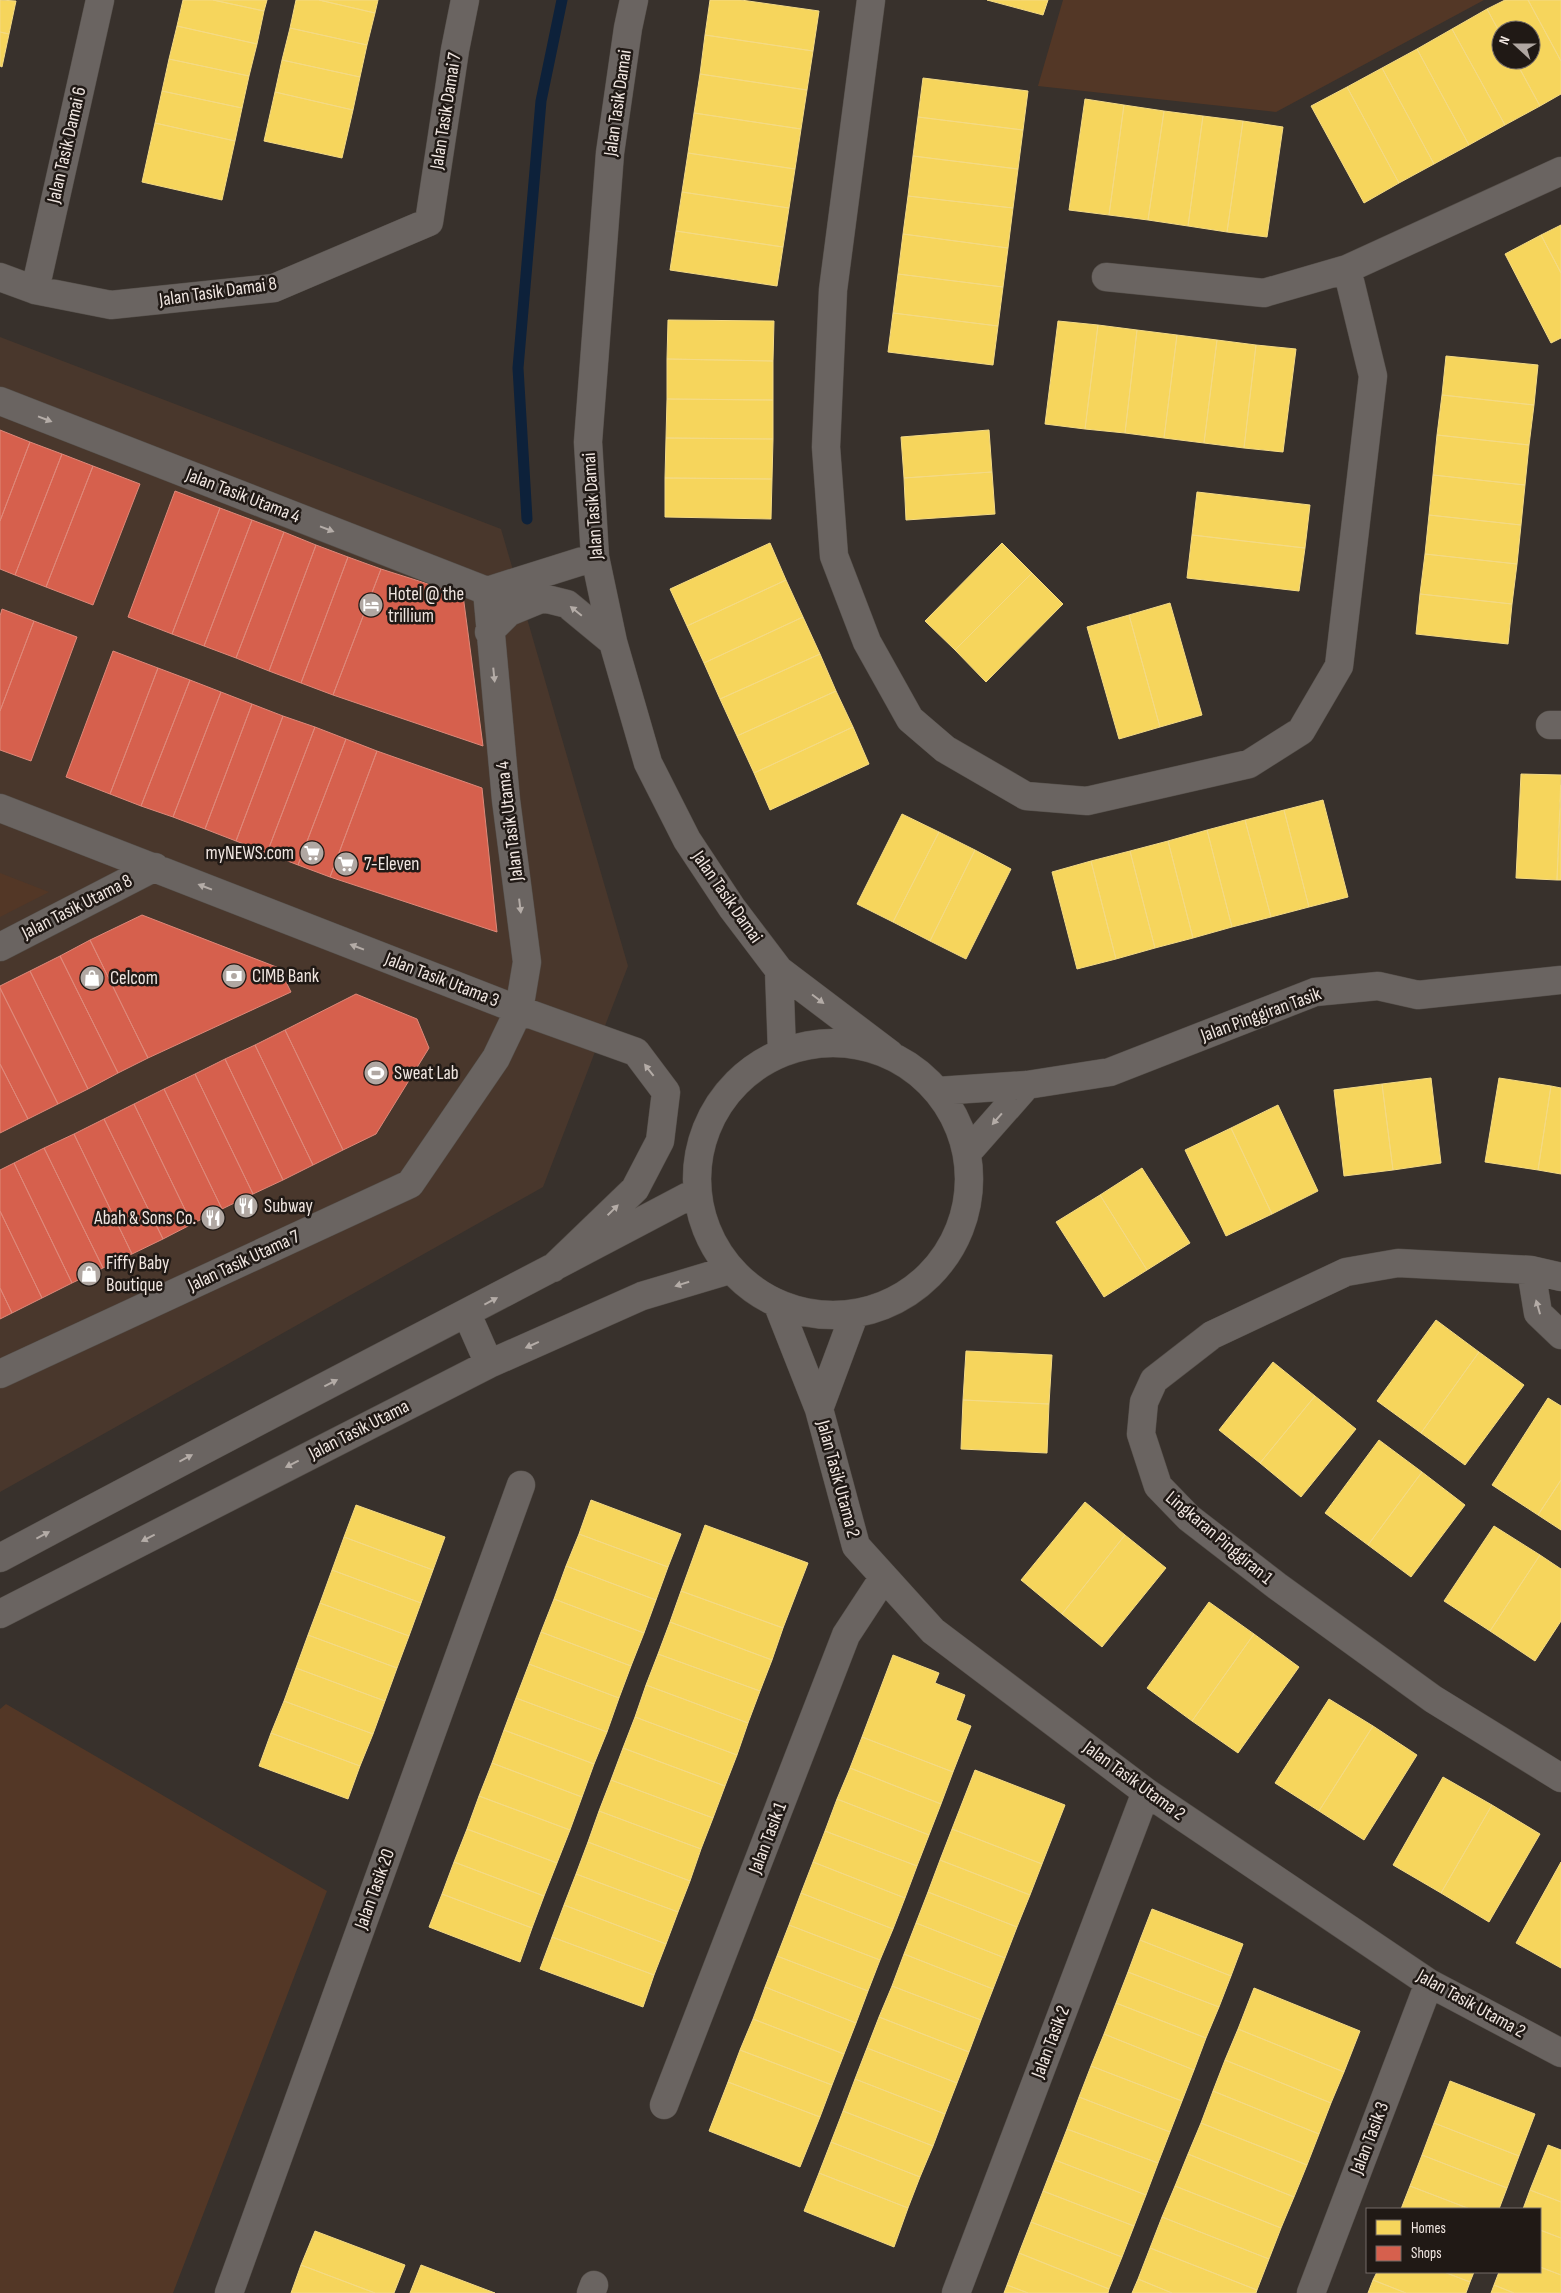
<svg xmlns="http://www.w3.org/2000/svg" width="1561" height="2293" font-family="'Sofia Sans Condensed',sans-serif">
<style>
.built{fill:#49372c}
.green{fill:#533726}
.homes{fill:#f6d55c;stroke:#f4da84}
.shops{fill:#d6604d;stroke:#de8879}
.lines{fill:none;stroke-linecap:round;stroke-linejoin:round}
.stream{stroke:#0d213a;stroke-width:11}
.minor-casing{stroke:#554f4a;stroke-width:29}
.minor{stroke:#6a6461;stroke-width:28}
.oneway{fill:#b4aca7}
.labels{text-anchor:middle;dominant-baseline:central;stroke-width:5;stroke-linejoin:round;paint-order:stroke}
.street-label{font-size:19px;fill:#f0e6e1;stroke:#201915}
.poi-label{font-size:19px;fill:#f0e6e1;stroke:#201915;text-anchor:start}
</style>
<rect width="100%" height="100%" fill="#38312c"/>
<path class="built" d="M0 337 501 529 628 966 543 1187 0 1492Z"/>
<path class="green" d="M1063 0H1484L1276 112 1038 86Z
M0 873 49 892 0 917Z
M6 1704 327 1891 173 2293H0V1709Z"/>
<path class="homes" d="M0 0 16 1 9 34 0 32Z
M183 0H213L264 11 257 44 177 26Z
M213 0H267L264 11Z
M296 0H319L375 13 367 45 290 28Z
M319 0H378L375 13Z
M710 0H741L819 11 813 51 705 35Z
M987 0H1048L1043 15Z
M1505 0H1528L1561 61V94L1540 106 1515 60H1531V30H1501V35L1487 9Z
M1528 0H1561V61Z
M1487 9 1501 35V60H1515L1540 106 1505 125 1452 29Z
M177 26 257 44 249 76 169 59Z
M290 28 367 45 360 77 282 60Z
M1452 29 1505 125 1469 145 1417 49Z
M0 32 9 34 2 67 0 66Z
M705 35 813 51 807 90 700 74Z
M1417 49 1469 145 1434 164 1382 68Z
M169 59 249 76 242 108 162 91Z
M282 60 360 77 353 110 275 92Z
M1382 68 1434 164 1399 183 1347 87Z
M700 74 807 90 801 129 694 113Z
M923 78 1028 91 1023 130 918 117Z
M1347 87 1399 183 1364 203 1311 106Z
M162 91 242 108 235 141 155 123Z
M275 92 353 110 342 158 264 141Z
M1085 99 1124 105 1109 215 1069 210Z
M1124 105 1164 111 1148 220 1109 215Z
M1164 111 1203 116 1188 226 1148 220Z
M694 113 801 129 795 169 688 153Z
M1203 116 1243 121 1227 232 1188 226Z
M918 117 1023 130 1018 169 913 156Z
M1243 121 1283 127 1267 237 1227 232Z
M155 123 235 141 222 200 142 182Z
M688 153 795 169 789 208 682 192Z
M913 156 1018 169 1013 208 908 196Z
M682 192 789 208 783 247 676 231Z
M908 196 1013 208 1008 248 903 234Z
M1561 225V273L1541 235Z
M676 231 783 247 777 286 670 270Z
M903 234 1008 248 1003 287 898 274Z
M1541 235 1561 273V338L1551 343 1505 254Z
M898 274 1003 287 998 326 893 313Z
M893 313 998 326 993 365 888 352Z
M668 320 774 321 773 361 667 359Z
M1058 321 1098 325 1085 429 1045 424Z
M1098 325 1137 330 1125 433 1085 429Z
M1137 330 1177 335 1164 438 1125 433Z
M1177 335 1217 340 1204 443 1164 438Z
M1217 340 1256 345 1244 448 1204 443Z
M1256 345 1296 349 1283 452 1244 448Z
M1446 356 1538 365 1534 405 1442 395Z
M667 359 773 361V400L667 399Z
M1442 395 1534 405 1529 445 1437 435Z
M667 399 773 400V439L666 438Z
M989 430 992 472 904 478 901 437Z
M1437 435 1529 445 1525 485 1433 475Z
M666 438 773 439 772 479 665 478Z
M992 472 995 514 906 520 904 478Z
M1433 475 1525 485 1521 525 1429 515Z
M665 478 772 479 771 519 665 517Z
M1197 492 1310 505 1305 548 1192 535Z
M1429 515 1521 525 1517 564 1425 554Z
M1192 535 1305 548 1299 591 1187 578Z
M770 543 786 580 687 626 670 589Z
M1002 543 1032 573 955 650 925 621Z
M1425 554 1517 564 1512 604 1420 594Z
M1032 573 1063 604 986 682 955 650Z
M786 580 803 617 704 663 687 626Z
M1420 594 1512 604 1508 644 1416 634Z
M1170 603 1202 715 1160 727 1129 615Z
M1129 615 1160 727 1119 739 1087 627Z
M803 617 820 654 720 699 704 663Z
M820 654 836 691 737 736 720 699Z
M836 691 853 727 754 773 737 736Z
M853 727 869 764 770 810 754 773Z
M1521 774 1561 775 1557 880 1516 878Z
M1561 785V880H1557Z
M1323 800 1348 897 1309 907 1284 810Z
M1284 810 1309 907 1271 917 1245 820Z
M902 814 939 832 893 922 857 904Z
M1245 820 1271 917 1232 927 1207 830Z
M1207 830 1232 927 1193 938 1168 841Z
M939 832 975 850 930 941 893 922Z
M1168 841 1193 938 1155 948 1130 851Z
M975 850 1011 869 966 959 930 941Z
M1130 851 1155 948 1116 959 1091 861Z
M1091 861 1116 959 1077 969 1052 872Z
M1431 1078 1441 1163 1393 1170 1382 1084Z
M1499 1078 1551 1086 1538 1170 1485 1162Z
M1382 1084 1393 1170 1344 1176 1334 1090Z
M1551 1086 1561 1088V1174L1538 1170Z
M1278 1105 1318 1191 1272 1214 1231 1128Z
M1231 1128 1272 1214 1226 1236 1185 1150Z
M1142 1168 1190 1243 1147 1270 1100 1195Z
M1100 1195 1147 1270 1104 1297 1056 1222Z
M1436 1320 1479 1352 1421 1433 1377 1401Z
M966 1351 1052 1355 1049 1404 963 1400Z
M1479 1352 1524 1385 1465 1465 1421 1433Z
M1273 1362 1315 1396 1260 1463 1219 1430Z
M1315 1396 1356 1429 1301 1497 1260 1463Z
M1548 1398 1561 1406V1480L1538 1515 1492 1485Z
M963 1400 1049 1404 1047 1453 961 1449Z
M1379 1440 1422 1472 1368 1545 1325 1513Z
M1422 1472 1465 1505 1411 1577 1368 1545Z
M1561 1480V1530L1538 1515Z
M591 1500 681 1534 668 1567 579 1534Z
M1085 1502 1125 1535 1062 1614 1021 1580Z
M356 1505 445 1537 433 1570 344 1537Z
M705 1525 808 1563 783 1628 681 1591Z
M1494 1526 1540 1555 1490 1631 1444 1601Z
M579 1534 668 1567 656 1600 566 1566Z
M1125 1535 1166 1568 1102 1647 1062 1614Z
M344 1537 433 1570 421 1603 332 1570Z
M1540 1555 1561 1569V1621L1535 1661 1490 1631Z
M566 1566 656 1600 644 1633 554 1599Z
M332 1570 421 1603 409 1636 320 1603Z
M681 1591 783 1628 772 1660 670 1622Z
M554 1599 644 1633 631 1666 541 1632Z
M1209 1602 1254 1634 1192 1721 1147 1688Z
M320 1603 409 1636 397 1668 308 1635Z
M670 1622 772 1660 760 1691 658 1654Z
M541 1632 631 1666 619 1698 529 1664Z
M1254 1634 1299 1667 1238 1753 1192 1721Z
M308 1635 397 1668 385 1701 296 1668Z
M658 1654 760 1691 748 1723 646 1685Z
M893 1655 939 1673 935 1683 965 1695 956 1720 971 1726 953 1772 862 1737Z
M529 1664 619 1698 607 1732 516 1698Z
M296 1668 385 1701 373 1734 284 1701Z
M646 1685 748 1723 737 1755 635 1717Z
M516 1698 607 1732 594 1764 504 1730Z
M1329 1699 1373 1726 1319 1811 1275 1783Z
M284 1701 373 1734 360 1766 271 1733Z
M635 1717 737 1755 725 1786 623 1748Z
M1373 1726 1417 1755 1364 1840 1319 1811Z
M504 1730 594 1764 582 1797 492 1763Z
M271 1733 360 1766 348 1799 259 1766Z
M862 1737 953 1772 941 1804 850 1768Z
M623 1748 725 1786 713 1818 611 1780Z
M492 1763 582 1797 570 1830 479 1796Z
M850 1768 941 1804 929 1835 837 1799Z
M975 1770 1065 1805 1042 1864 952 1829Z
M1443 1777 1492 1805 1441 1893 1393 1865Z
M611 1780 713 1818 701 1849 599 1811Z
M479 1796 570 1830 557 1863 467 1829Z
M837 1799 929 1835 917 1866 825 1831Z
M1492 1805 1540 1834 1489 1922 1441 1893Z
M599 1811 701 1849 690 1881 588 1842Z
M467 1829 557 1863 544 1896 454 1862Z
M952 1829 1042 1864 1030 1895 940 1860Z
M825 1831 917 1866 905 1898 813 1862Z
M588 1842 690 1881 678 1912 576 1874Z
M940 1860 1030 1895 1017 1927 928 1892Z
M454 1862 544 1896 532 1928 442 1894Z
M813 1862 905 1898 893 1929 801 1893Z
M1561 1862V1968L1516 1943Z
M576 1874 678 1912 666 1944 564 1905Z
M928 1892 1017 1927 1005 1958 916 1923Z
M801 1893 893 1929 880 1960 789 1925Z
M442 1894 532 1928 520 1962 429 1927Z
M564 1905 666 1944 654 1975 552 1937Z
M1152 1909 1243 1944 1231 1976 1140 1940Z
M916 1923 1005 1958 993 1989 904 1954Z
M789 1925 880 1960 868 1991 777 1956Z
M552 1937 654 1975 643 2007 540 1969Z
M1140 1940 1231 1976 1219 2007 1128 1972Z
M904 1954 993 1989 981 2020 892 1986Z
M777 1956 868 1991 856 2023 765 1987Z
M1128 1972 1219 2007 1206 2038 1116 2003Z
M892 1986 981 2020 969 2052 879 2017Z
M765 1987 856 2023 844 2054 753 2019Z
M1254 1988 1360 2031 1344 2072 1238 2029Z
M1116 2003 1206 2038 1194 2070 1104 2034Z
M879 2017 969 2052 957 2083 867 2048Z
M753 2019 844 2054 832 2085 740 2050Z
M1238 2029 1344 2072 1331 2103 1225 2060Z
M1104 2034 1194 2070 1182 2101 1091 2066Z
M867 2048 957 2083 945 2114 855 2079Z
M740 2050 832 2085 820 2117 728 2082Z
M1225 2060 1331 2103 1319 2134 1213 2091Z
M1091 2066 1182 2101 1170 2132 1079 2097Z
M855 2079 945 2114 933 2146 843 2111Z
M1450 2081 1535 2114 1519 2156 1434 2123Z
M728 2082 820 2117 800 2167 709 2131Z
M1213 2091 1319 2134 1307 2165 1201 2123Z
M1079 2097 1170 2132 1158 2163 1067 2129Z
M843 2111 933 2146 920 2177 831 2142Z
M1201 2123 1307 2165 1294 2197 1188 2154Z
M1434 2123 1519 2156 1507 2188 1422 2155Z
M1067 2129 1158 2163 1146 2195 1055 2160Z
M831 2142 920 2177 908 2208 819 2173Z
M1548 2145 1561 2150V2202L1530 2190Z
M1188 2154 1294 2197 1281 2228 1175 2186Z
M1422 2155 1507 2188 1499 2209H1470L1410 2186Z
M1055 2160 1146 2195 1134 2226 1043 2191Z
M819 2173 908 2208 894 2247 804 2211Z
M1175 2186 1281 2228 1269 2259 1162 2217Z
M1410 2186 1470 2209H1401Z
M1530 2190 1561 2202V2238L1540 2230V2209H1523Z
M1043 2191 1134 2226 1122 2257 1031 2222Z
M1162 2217 1269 2259 1257 2290 1150 2248Z
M1031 2222 1122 2257 1109 2289 1019 2253Z
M1540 2230 1561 2238V2275L1540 2267Z
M315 2231 405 2265 394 2293H375L301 2265Z
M1150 2248 1257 2290 1256 2293H1172L1138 2279Z
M1019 2253 1109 2289 1108 2293H1028L1007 2285Z
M301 2265 375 2293H291Z
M421 2265 495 2293H410Z
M1540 2267 1561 2275V2293H1514L1494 2285 1499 2272H1540Z
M1377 2272H1444L1470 2282 1466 2293H1406L1373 2280Z
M1444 2272H1474L1470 2282Z
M1138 2279 1172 2293H1132Z
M1373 2280 1406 2293H1368Z
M1007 2285 1028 2293H1004Z
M1494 2285 1514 2293H1491Z"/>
<path class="shops" d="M0 430 30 442 0 521Z
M30 442 62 454 15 575 0 569V521Z
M62 454 93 466 46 587 15 575Z
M93 466 140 484 93 605 46 587Z
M175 491 220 508 172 634 128 617Z
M220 508 252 520 204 646 172 634Z
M252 520 284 532 236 658 204 646Z
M284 532 316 545 269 671 236 658Z
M316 545 348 557 301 683 269 671Z
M348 557 381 569 333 695 301 683Z
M381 569 463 595 483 746 333 695Z
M2 609 34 621 0 711V616Z
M34 621 77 637 31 761 0 750V711Z
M113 651 158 668 110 794 66 777Z
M158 668 190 680 141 806 110 794Z
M190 680 221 692 173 817 141 806Z
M221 692 252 704 205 829 173 817Z
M252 704 283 716 236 841 205 829Z
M283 716 315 727 267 853 236 841Z
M315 727 346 739 298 865 267 853Z
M346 739 377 751 330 877 298 865Z
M377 751 482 788 497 932 330 877Z
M142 915 279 968 291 992 148 1058 90 940Z
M90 940 148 1058 118 1073 60 956Z
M60 956 118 1073 88 1089 30 971Z
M30 971 88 1089 58 1104 0 988V986Z
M0 988 58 1104 28 1119 0 1064Z
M356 994 417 1019 429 1048 376 1134 343 1150 285 1030Z
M285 1030 343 1150 313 1165 255 1045Z
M255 1045 313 1165 283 1180 225 1059Z
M225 1059 283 1180 253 1194 195 1074Z
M0 1064 28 1119 0 1133Z
M195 1074 253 1194 222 1209 164 1089Z
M164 1089 222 1209 192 1224 134 1104Z
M134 1104 192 1224 163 1239 104 1119Z
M104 1119 163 1239 132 1254 74 1134Z
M74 1134 132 1254 103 1268 44 1148Z
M44 1148 103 1268 72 1283 14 1163Z
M14 1163 72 1283 42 1298 0 1211V1170Z
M0 1211 42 1298 12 1313 0 1288Z
M0 1288 12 1313 0 1319Z"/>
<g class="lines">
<path class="stream" d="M527 519 518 368 541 101 562 0"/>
<defs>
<path id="minor" d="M634 0 628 28 610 153 588 442 595 557 613 642 648 763 687 840 732 908 779 970 890 1054
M871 0 833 290 826 447 834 556 867 642 910 719 945 749 1026 796 1087 801 1249 764 1301 731 1339 666 1373 376 1347 269
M0 277 35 290 111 305 274 288 429 222 455 50 465 0
M1106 277 1264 293 1347 269 1561 171
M35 290 100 0
M0 401 487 591 595 557
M489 632 509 612 543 598 567 604 613 642
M1550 725H1561
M0 808 519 1010 636 1052 666 1092 660 1141 635 1189 553 1268
M0 947 155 867
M779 970 782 1051
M697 1179a136 136 0 1 1 272 0a136 136 0 1 1-272 0Z
M938 1091 1027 1085 1110 1072 1315 992 1378 986 1418 995 1561 980
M967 1153 1027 1085
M1531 1270 1538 1313 1561 1335
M1561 1277 1531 1270 1398 1263 1346 1272 1212 1335 1154 1380 1144 1402 1141 1434 1158 1486 1189 1518 1277 1586 1433 1699 1561 1778
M778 1305 819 1409 856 1546 933 1631 1146 1792 1429 1983 1561 2053
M467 1314 489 1364
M0 1374 410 1184 496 1058 519 1010 527 962 506 800 487 591
M819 1409 854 1315
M0 1558C231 1434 464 1315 696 1192
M0 1614 489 1364 642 1296 729 1270
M664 2105 846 1635 884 1577
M229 2293 521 1485
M591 2293 594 2285
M956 2293 1146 1792
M1311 2293 1429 1983"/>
</defs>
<use href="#minor" class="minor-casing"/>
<use href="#minor" class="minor"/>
</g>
<defs><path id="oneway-solid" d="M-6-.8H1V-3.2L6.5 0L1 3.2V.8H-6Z" transform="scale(1.25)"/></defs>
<g class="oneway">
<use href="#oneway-solid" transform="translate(45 419) rotate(21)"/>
<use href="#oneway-solid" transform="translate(327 529) rotate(21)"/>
<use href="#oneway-solid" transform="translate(576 611) rotate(-141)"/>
<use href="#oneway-solid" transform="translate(494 675) rotate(84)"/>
<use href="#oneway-solid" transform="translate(205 887) rotate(-159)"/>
<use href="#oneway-solid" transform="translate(520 906) rotate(83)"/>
<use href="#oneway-solid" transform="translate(357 947) rotate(-159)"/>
<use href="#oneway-solid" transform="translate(818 999) rotate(37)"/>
<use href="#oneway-solid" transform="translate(649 1070) rotate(-128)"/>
<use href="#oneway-solid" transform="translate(997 1119) rotate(131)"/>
<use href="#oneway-solid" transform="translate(613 1210) rotate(-44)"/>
<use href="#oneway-solid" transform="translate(682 1284) rotate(163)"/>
<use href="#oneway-solid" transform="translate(491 1301) rotate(-28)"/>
<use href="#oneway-solid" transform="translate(1538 1307) rotate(-106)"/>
<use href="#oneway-solid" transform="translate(532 1345) rotate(156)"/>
<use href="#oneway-solid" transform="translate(331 1383) rotate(-27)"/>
<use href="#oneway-solid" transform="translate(186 1458) rotate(-28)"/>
<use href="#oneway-solid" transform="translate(292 1464) rotate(153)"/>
<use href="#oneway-solid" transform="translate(43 1535) rotate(-28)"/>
<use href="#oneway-solid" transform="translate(148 1538) rotate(153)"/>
</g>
<defs>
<symbol id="hotel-disc" viewBox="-11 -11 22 22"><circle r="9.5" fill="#b0a7a2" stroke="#201915"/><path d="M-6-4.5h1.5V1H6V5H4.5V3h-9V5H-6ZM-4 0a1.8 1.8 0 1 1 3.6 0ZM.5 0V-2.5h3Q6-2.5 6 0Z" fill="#fff"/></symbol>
<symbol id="supermarket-disc" viewBox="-11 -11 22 22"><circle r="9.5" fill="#b0a7a2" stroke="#201915"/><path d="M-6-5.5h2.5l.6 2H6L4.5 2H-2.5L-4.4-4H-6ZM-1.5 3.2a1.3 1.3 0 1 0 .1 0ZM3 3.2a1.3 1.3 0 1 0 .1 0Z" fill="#fff"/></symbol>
<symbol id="bank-disc" viewBox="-11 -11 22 22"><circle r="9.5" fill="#b0a7a2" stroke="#201915"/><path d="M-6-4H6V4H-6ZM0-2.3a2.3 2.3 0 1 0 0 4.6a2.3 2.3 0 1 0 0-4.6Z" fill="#fff"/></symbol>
<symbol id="shop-disc" viewBox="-11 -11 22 22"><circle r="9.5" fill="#b0a7a2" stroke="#201915"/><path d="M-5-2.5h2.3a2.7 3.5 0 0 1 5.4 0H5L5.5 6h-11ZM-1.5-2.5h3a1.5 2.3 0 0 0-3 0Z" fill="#fff"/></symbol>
<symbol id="stadium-disc" viewBox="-11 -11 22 22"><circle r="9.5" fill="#b0a7a2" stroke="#201915"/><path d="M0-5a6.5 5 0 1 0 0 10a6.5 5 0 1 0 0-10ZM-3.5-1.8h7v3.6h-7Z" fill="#fff"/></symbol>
<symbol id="restaurant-disc" viewBox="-11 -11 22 22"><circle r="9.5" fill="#b0a7a2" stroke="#201915"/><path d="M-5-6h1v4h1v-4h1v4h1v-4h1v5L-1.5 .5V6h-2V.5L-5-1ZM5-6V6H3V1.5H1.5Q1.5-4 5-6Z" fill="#fff"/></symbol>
</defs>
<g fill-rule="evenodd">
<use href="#hotel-disc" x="357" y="591" width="28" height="28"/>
<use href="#supermarket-disc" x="298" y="839" width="28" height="28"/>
<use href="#supermarket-disc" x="332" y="850" width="28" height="28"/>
<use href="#bank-disc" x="220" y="962" width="28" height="28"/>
<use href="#shop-disc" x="78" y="964" width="28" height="28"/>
<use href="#stadium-disc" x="362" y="1059" width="28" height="28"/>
<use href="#restaurant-disc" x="232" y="1192" width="28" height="28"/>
<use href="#restaurant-disc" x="199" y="1204" width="28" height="28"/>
<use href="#shop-disc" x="75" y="1260" width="28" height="28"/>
</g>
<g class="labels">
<g class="street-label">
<text transform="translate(618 103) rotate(-82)">Jalan Tasik Damai</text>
<text transform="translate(446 111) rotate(-81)">Jalan Tasik Damai 7</text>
<text transform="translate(67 145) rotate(-77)">Jalan Tasik Damai 6</text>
<text transform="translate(218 292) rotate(-8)">Jalan Tasik Damai 8</text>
<text transform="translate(243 496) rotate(21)">Jalan Tasik Utama 4</text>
<text transform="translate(593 506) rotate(-94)">Jalan Tasik Damai</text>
<text transform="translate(510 821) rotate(-97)">Jalan Tasik Utama 4</text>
<text transform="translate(727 897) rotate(55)">Jalan Tasik Damai</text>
<text transform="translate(77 907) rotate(-27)">Jalan Tasik Utama 8</text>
<text transform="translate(442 980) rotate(21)">Jalan Tasik Utama 3</text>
<text transform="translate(1261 1015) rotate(-20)">Jalan Pinggiran Tasik</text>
<text transform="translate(244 1261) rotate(-25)">Jalan Tasik Utama 7</text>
<text transform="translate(359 1430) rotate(-27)">Jalan Tasik Utama</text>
<text transform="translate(838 1479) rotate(75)">Jalan Tasik Utama 2</text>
<text transform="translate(1219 1538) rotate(40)">Lingkaran Pinggiran 1</text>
<text transform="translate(1134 1781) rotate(36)">Jalan Tasik Utama 2</text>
<text transform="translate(768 1838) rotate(-69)">Jalan Tasik 1</text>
<text transform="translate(375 1889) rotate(-70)">Jalan Tasik 20</text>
<text transform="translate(1471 2004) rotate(29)">Jalan Tasik Utama 2</text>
<text transform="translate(1051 2042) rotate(-69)">Jalan Tasik 2</text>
<text transform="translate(1370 2138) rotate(-69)">Jalan Tasik 3</text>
</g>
<g class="poi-label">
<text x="388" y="594">Hotel @ the<tspan x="388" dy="22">trillium</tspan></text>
<text x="294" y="853" text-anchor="end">myNEWS.com</text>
<text x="364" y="864">7-Eleven</text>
<text x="252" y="976">CIMB Bank</text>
<text x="110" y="978">Celcom</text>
<text x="394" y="1073">Sweat Lab</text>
<text x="264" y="1206">Subway</text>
<text x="196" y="1218" text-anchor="end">Abah &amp; Sons Co.</text>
<text x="106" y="1263">Fiffy Baby<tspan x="106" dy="22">Boutique</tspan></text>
</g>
</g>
<rect x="1366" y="2208" width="175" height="65" fill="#201915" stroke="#736b67"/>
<rect x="1376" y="2220" width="25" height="15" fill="#f6d55c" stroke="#736b67"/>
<text x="1411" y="2233" font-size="15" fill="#f0e6e1">Homes</text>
<rect x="1376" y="2246" width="25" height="15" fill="#d6604d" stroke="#736b67"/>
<text x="1411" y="2258" font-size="15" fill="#f0e6e1">Shops</text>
<g transform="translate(1516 45) rotate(291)"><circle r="24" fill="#201915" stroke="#736b67"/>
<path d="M0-4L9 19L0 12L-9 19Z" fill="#b0a7a2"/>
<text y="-8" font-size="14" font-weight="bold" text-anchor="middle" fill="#f0e6e1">N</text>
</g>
</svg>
